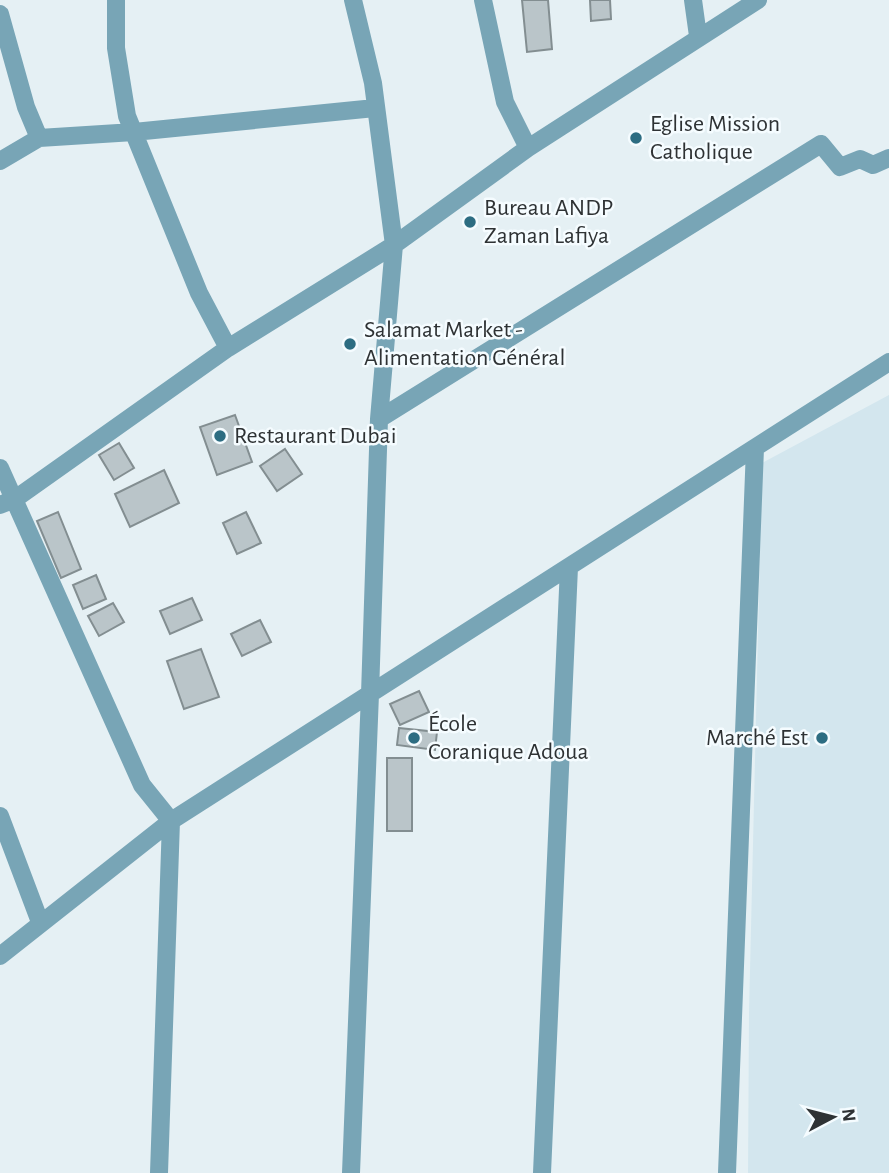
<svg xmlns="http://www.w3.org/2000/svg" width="889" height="1173" font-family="'Alegreya Sans',sans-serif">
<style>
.built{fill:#d3e6ee}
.building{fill:#bac5c9;stroke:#838e91;stroke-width:2}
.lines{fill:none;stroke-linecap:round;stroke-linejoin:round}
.minor{stroke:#78a5b6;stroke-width:18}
.poi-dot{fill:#2d6d82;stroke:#f5fcff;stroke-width:2.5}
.labels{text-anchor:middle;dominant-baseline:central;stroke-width:5;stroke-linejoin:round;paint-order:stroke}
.poi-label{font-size:24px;fill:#2e3234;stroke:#f5fcff;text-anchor:start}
</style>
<rect width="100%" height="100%" fill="#e5f0f4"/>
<path class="built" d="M889 395V1173H748L749 1013 762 463Z"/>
<path class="building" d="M522 0H548L552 49 527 52Z
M590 0H610L611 19 591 21Z
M235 415 252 462 217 475 200 427Z
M119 443 134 468 114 480 99 455Z
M285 449 302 474 277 491 260 466Z
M164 470 179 503 130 527 115 494Z
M58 512 81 569 61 578 37 521Z
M246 512 261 543 237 554 223 523Z
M96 575 106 599 83 609 73 585Z
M192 598 202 620 170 634 160 611Z
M113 603 124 622 99 636 88 616Z
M260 620 271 642 242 656 231 634Z
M201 649 219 697 184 709 167 661Z
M419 691 429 712 400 725 390 704Z
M399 728 437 732 435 750 397 745Z
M387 758H412V831H387Z"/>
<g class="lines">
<path class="minor" d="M116 0V48L127 116 199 293 228 348
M483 0 505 102 528 148
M693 0 698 36
M0 14 26 107 39 138
M0 161 39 138 134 132 375 108
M379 419 821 144 840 167 860 159 873 165 889 158
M0 468 142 785 171 821 159 1173
M0 505 15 499 228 348 394 245 528 148 758 0
M0 816 40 922
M0 956 171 821 889 362
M351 1173 370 694 379 419 394 245 373 83 353 0
M542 1173 569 567
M727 1173 755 448"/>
</g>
<g class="poi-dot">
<circle cx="636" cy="138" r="7"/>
<circle cx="470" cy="222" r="7"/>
<circle cx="350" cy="344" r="7"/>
<circle cx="220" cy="436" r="7"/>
<circle cx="414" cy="738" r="7"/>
<circle cx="822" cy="738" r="7"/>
</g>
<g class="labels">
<g class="poi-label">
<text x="650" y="124">Eglise Mission<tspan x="650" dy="28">Catholique</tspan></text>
<text x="484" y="208">Bureau ANDP<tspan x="484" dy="28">Zaman Lafiya</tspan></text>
<text x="364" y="330">Salamat Market -<tspan x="364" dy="28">Alimentation Général</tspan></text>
<text x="234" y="436">Restaurant Dubai</text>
<text x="428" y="724">École<tspan x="428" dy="28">Coranique Adoua</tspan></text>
<text x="808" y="738" text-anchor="end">Marché Est</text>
</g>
</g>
<g transform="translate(833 1117) rotate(83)" stroke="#f5fcff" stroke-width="5" paint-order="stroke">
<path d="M0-5L12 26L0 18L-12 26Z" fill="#2e3234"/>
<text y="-10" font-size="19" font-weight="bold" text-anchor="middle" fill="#2e3234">N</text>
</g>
</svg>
